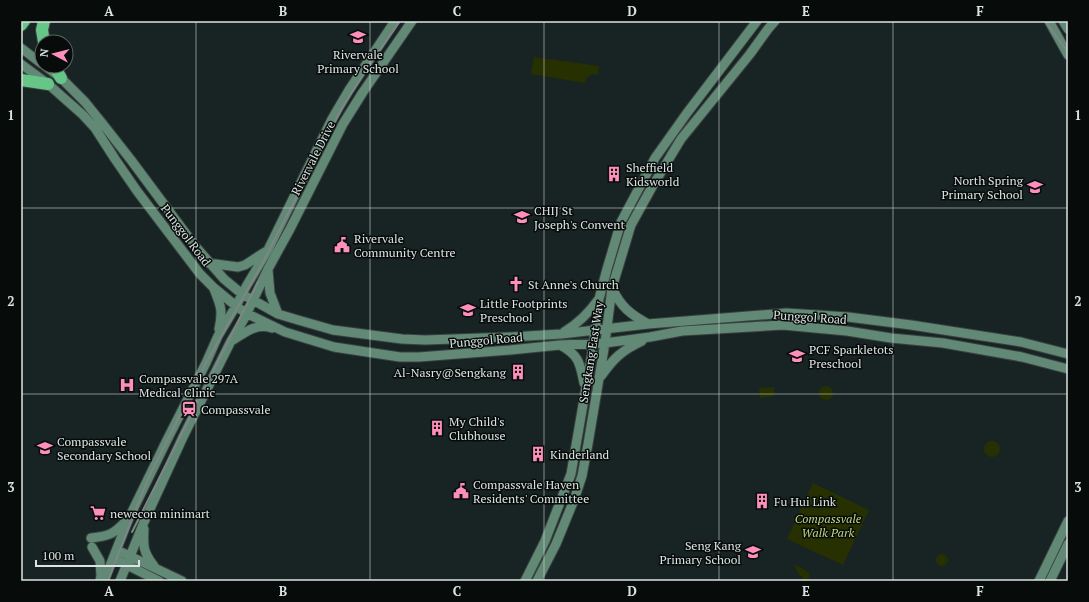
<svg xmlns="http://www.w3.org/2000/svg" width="1089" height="602" font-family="'PT Serif',serif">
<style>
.green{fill:#273000}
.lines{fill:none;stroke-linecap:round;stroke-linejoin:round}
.secondary-casing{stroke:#384140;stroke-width:11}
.highway-casing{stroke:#384140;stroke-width:14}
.secondary{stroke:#628975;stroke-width:9}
.highway{stroke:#65c687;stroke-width:12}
.rail{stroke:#7d8786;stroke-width:2}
.grid{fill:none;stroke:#dce4e3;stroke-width:1;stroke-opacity:0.55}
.labels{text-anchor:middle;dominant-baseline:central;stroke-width:3;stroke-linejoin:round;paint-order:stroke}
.poi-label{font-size:12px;fill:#dce4e3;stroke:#070c0b;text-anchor:start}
.street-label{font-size:12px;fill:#dce4e3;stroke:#070c0b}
.park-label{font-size:12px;font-style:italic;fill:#c0d57f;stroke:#070c0b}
.neatline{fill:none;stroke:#dce4e3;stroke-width:1.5}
.grid-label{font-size:13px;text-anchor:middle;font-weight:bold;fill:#dce4e3}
</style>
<rect width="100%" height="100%" fill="#182423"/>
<path class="green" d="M534 57 599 66 598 75 591 74 586 79 585 83 531 74Z
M819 393a7 7 0 1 1 14 0a7 7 0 1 1-14 0Z
M774 387V396L760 398 759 388Z
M984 449a8 8 0 1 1 16 0a8 8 0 1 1-16 0Z
M813 483 869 510 843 565 787 539Z
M936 560a6 6 0 1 1 12 0a6 6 0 1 1-12 0Z
M794 564 810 573 808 581H802V576L799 575Z"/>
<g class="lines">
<defs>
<path id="secondary" d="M1049 21 1068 55
M1063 21 1068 29
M21 48 42 64
M21 64 48 84 83 115 95 128 115 159 137 191 200 274 213 287 236 306 246 313 285 332 334 347 400 357H419L510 350 560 345 605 343 650 337 682 331 783 325 847 331 891 338 943 343 1022 357 1068 369
M45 66 61 78 85 102 102 123 131 160 195 246 224 279 242 294 278 314 298 320 333 330 402 339 425 340 511 337 561 334 648 324 786 313 848 317 911 325 1021 342 1068 354
M208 263 238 267 245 265 265 252
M268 270 270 293 278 314
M612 288C621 307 630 314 648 324
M214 289C221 306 223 311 219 329
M564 332C579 323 588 314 598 300
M233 340C246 332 256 323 272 328
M560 345C579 355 580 363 584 383
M601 376C614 358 621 351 642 341
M144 529C143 546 143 552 154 566
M91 538C108 536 113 535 126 521
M92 547 100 561 101 576 100 581
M117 550 182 581
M113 558 159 581
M104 581 129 518 166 442 206 363 218 336 236 306 247 285 268 250 332 119 349 90 395 21
M120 581 144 522 183 437 231 341 244 319 268 269 290 229 343 124 363 92 412 21
M525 581 545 541 571 474 593 347 599 299 607 269 621 222 655 158 687 113 757 21
M537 581 556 544 574 500 582 476 588 444 605 343 612 288 631 225 652 187 681 139 750 54 768 29 775 21
M1039 581 1068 521
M1050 581 1068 544"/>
<path id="highway" d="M44 21 42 30 44 42
M21 25 24 21
M54 66 61 78
M21 80 48 84"/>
</defs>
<use href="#secondary" class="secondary-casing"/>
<use href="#highway" class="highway-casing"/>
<use href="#secondary" class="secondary"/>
<use href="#highway" class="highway"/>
<path class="rail" d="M1045 21 1068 52
M132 532 258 282
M108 581 123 542 148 479 206 363 261 266 342 108 363 75 400 21"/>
</g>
<path class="grid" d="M196 21V581M370 21V581M544 21V581M719 21V581M893 21V581M21 208H1068M21 394H1068"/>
<defs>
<symbol id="school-bare" viewBox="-9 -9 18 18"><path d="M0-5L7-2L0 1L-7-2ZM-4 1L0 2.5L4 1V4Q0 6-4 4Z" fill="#fe8ebb" stroke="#070c0b" stroke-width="2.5" paint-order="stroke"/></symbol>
<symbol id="building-bare" viewBox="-9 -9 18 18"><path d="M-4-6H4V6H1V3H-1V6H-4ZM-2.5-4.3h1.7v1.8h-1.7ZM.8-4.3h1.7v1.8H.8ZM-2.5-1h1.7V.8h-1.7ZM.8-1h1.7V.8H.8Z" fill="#fe8ebb" stroke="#070c0b" stroke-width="2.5" paint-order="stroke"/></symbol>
<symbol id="civic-bare" viewBox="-9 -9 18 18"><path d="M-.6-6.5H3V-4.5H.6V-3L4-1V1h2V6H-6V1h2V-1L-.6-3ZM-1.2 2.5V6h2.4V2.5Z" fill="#fe8ebb" stroke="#070c0b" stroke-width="2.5" paint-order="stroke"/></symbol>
<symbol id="church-bare" viewBox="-9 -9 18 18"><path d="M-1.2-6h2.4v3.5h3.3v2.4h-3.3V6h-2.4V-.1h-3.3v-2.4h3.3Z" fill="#fe8ebb" stroke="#070c0b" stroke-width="2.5" paint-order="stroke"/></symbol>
<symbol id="hospital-bare" viewBox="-9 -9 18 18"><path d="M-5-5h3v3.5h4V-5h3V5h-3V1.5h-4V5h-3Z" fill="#fe8ebb" stroke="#070c0b" stroke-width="2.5" paint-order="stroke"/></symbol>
<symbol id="station-bare" viewBox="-9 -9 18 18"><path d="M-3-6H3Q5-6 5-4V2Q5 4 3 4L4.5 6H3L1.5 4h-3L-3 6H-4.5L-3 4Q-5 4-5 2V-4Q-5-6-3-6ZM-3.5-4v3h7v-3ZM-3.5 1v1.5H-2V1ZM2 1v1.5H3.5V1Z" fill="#fe8ebb" stroke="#070c0b" stroke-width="2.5" paint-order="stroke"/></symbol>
<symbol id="supermarket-bare" viewBox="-9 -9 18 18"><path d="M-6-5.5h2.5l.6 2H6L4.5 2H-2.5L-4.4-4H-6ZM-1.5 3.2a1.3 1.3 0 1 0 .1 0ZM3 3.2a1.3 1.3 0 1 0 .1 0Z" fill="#fe8ebb" stroke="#070c0b" stroke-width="2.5" paint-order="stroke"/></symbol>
</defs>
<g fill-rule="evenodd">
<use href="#school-bare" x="347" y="26" width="22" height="22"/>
<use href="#building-bare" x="603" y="163" width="22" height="22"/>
<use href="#school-bare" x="1024" y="176" width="22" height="22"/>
<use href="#school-bare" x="511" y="206" width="22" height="22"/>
<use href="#civic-bare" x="331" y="234" width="22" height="22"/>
<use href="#church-bare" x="505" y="273" width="22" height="22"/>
<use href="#school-bare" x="457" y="299" width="22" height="22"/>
<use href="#school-bare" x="786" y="345" width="22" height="22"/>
<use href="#building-bare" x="507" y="361" width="22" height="22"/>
<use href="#hospital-bare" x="116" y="374" width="22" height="22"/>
<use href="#station-bare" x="178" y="398" width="22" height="22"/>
<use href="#building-bare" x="426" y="417" width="22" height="22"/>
<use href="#school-bare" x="34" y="437" width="22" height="22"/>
<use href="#building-bare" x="527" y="443" width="22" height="22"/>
<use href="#civic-bare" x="450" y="480" width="22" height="22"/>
<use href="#building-bare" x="751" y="490" width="22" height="22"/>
<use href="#supermarket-bare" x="87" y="502" width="22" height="22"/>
<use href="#school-bare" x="742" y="541" width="22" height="22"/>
</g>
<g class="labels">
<g class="poi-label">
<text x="358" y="54" text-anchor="middle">Rivervale<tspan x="358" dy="14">Primary School</tspan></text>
<text x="626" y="167">Sheffield<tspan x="626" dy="14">Kidsworld</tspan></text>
<text x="1023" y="180" text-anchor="end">North Spring<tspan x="1023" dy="14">Primary School</tspan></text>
<text x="534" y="210">CHIJ St<tspan x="534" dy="14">Joseph's Convent</tspan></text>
<text x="354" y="238">Rivervale<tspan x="354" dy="14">Community Centre</tspan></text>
<text x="528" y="284">St Anne's Church</text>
<text x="480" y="303">Little Footprints<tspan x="480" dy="14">Preschool</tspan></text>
<text x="809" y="349">PCF Sparkletots<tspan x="809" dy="14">Preschool</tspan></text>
<text x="506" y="372" text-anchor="end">Al-Nasry@Sengkang</text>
<text x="139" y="378">Compassvale 297A<tspan x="139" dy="14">Medical Clinic</tspan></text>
<text x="201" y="409">Compassvale</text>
<text x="449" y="421">My Child's<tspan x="449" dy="14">Clubhouse</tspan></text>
<text x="57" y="441">Compassvale<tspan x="57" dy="14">Secondary School</tspan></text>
<text x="550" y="454">Kinderland</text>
<text x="473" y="484">Compassvale Haven<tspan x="473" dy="14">Residents' Committee</tspan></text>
<text x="774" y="501">Fu Hui Link</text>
<text x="110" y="513">newecon minimart</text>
<text x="741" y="545" text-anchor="end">Seng Kang<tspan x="741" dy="14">Primary School</tspan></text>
</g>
<g class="street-label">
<text transform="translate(313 158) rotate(-63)">Rivervale Drive</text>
<text transform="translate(186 235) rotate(53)">Punggol Road</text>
<text transform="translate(810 317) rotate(4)">Punggol Road</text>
<text transform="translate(486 340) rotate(-5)">Punggol Road</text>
<text transform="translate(591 352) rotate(-81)">Sengkang East Way</text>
</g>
<g class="park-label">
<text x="828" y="518">Compassvale<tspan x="828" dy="14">Walk Park</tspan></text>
</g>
</g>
<rect width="1089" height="602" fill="none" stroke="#070c0b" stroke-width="44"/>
<g transform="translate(54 54) rotate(277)"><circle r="19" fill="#070c0b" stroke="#5c6261"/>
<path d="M0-3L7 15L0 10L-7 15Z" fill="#fe8ebb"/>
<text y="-6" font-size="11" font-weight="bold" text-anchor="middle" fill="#dce4e3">N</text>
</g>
<path d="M36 560v6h103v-6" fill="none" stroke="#dce4e3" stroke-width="2"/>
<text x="42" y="560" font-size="12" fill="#dce4e3" stroke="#070c0b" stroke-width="3" paint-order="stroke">100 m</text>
<rect x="22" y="22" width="1045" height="558" class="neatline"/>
<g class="grid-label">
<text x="109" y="16">A</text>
<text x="283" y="16">B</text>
<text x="457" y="16">C</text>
<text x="632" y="16">D</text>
<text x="806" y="16">E</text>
<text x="980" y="16">F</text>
<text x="11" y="120">1</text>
<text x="1078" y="120">1</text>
<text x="11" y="306">2</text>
<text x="1078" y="306">2</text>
<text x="11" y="492">3</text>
<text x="1078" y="492">3</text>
<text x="109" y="596">A</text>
<text x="283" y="596">B</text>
<text x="457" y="596">C</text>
<text x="632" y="596">D</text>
<text x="806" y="596">E</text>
<text x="980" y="596">F</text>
</g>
</svg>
